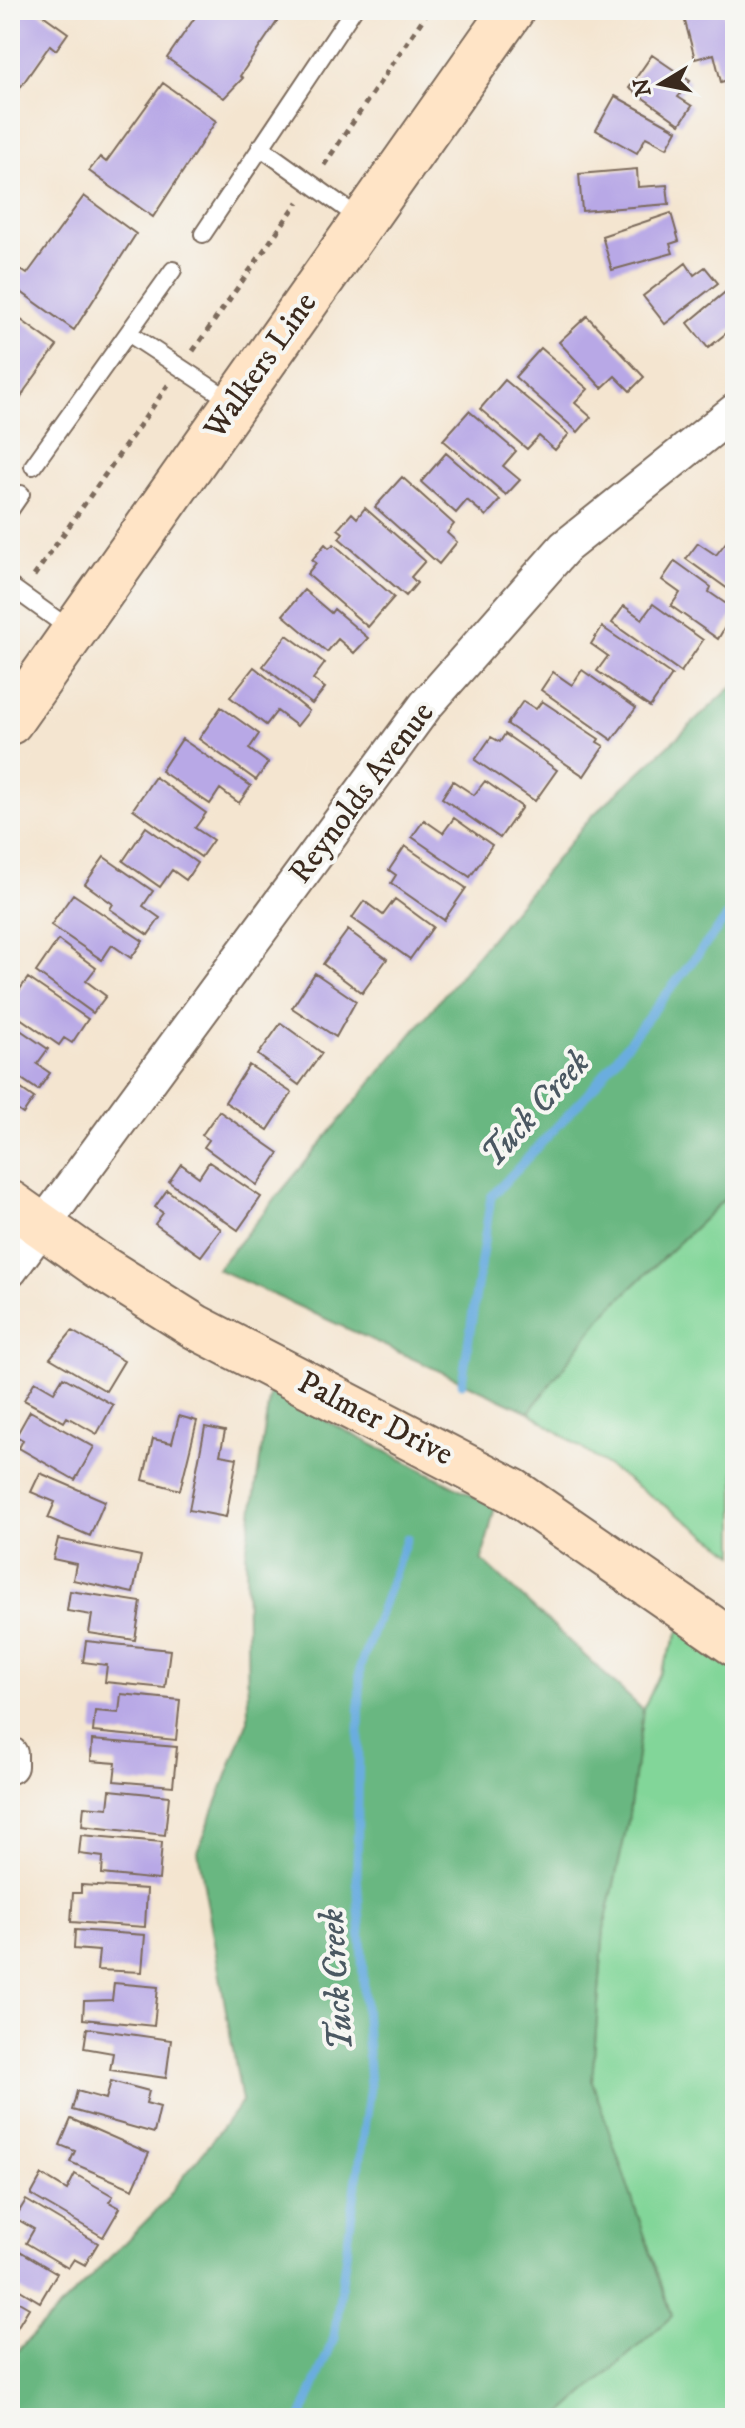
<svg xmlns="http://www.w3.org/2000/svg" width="745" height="2428" font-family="'IM FELL DW Pica',serif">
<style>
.green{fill:#82d699;stroke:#5e805c;stroke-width:2}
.forest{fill:#69b781;stroke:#527050;stroke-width:2}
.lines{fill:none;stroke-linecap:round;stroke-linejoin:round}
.stream{stroke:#6aaddf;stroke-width:9}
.building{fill:#b8a8e6}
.lane-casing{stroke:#7c6b5c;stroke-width:20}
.street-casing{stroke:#7c6b5c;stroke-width:38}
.secondary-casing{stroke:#7c6b5c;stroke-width:48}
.path{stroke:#7c6b5c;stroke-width:5;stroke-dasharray:6 6;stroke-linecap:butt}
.lane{stroke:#fff;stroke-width:16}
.street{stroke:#fff;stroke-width:34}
.secondary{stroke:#ffe4c6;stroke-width:44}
.labels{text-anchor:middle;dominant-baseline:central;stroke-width:8;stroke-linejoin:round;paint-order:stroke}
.street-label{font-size:32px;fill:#3b2a1e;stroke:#f6f6f2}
.water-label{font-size:34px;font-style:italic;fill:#4b5862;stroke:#f6f6f2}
</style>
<rect width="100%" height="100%" fill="#f6f6f2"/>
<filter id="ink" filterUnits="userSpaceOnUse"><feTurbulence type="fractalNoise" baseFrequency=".0125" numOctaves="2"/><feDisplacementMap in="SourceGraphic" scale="16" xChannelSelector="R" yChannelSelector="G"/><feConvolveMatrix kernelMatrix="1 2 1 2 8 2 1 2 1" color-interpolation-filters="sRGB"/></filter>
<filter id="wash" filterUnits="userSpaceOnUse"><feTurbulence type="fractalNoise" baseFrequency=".006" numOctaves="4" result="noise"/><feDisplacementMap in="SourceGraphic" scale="32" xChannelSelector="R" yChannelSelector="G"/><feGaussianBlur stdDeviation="1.8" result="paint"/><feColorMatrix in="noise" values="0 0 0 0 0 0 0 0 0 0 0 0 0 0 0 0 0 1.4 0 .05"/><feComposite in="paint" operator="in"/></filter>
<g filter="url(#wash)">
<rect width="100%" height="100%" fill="#f4e5d0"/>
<path class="green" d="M735 1189V1554L529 1412 604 1314Z
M681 1627 735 1667V2418H557L672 2316 592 2081 604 1929 628 1821 643 1710Z"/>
<path class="forest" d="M735 684V1189L604 1314 529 1412 217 1269 591 817Z
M270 1392 495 1507 482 1560 643 1710 628 1821 604 1929 592 2081 672 2316 557 2418H10V2358L160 2207 242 2102 198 1851 248 1720 246 1554Z"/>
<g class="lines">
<path class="stream" d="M462 1383 491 1197 592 1089 735 907
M301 2418 334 2338 370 2087 357 1875 360 1667 407 1538"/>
</g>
<g id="blocks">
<path class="building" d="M10 10H36L68 33 56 50 50 45 10 102Z
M200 10H285L240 76 243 78 224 98 167 58Z
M682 10H723L735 54V78L721 82 714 54 695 59Z
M652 55 690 81 678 97 692 106 680 124 629 88Z
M163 83 216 121 153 217 89 171 100 157 106 162Z
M615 96 677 130 667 148 646 137 637 153 596 130Z
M637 169 638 187 667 185 669 204 582 211 579 174Z
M84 196 136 234 74 330 10 284 21 270 27 274Z
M671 213 679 241 670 244 673 253 612 270 602 236Z
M686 263 694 275 705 267 718 283 665 324 643 296Z
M735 284V326L708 348 688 323Z
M10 312 57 346 25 390 10 419Z
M587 316 644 377 630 391 615 376 602 388 559 342Z
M541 348 588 389 575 403 591 417 578 432 515 377Z
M505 380 569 434 555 450 539 436 527 449 480 409Z
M469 411 516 451 503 466 520 480 506 495 443 440Z
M446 453 500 500 486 516 467 500 456 513 421 482Z
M402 477 454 524 447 533 457 542 439 564 375 507Z
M365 508 425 561 411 577 417 583 406 596 339 538 343 533 338 529 352 513 357 518Z
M727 541 735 546V594L686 559 698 543 716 555Z
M325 544 329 548 334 544 394 597 368 627 307 574 316 563 312 560Z
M675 561 711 587 709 592 735 610 718 639 671 606 680 593 662 580Z
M304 590 331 613 334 609 368 638 354 653 338 639 327 652 283 615Z
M653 604 703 640 681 672 612 623 624 606 642 619Z
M602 627 672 675 650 707 597 671 608 656 591 644Z
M287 635 325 663 313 679 325 688 312 704 263 666Z
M254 667 309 711 297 726 277 711 266 725 230 697Z
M582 670 636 708 612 740 541 690 553 672 572 685Z
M523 701 536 709 542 701 599 739 597 742 604 746 584 776 507 724Z
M221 707 259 734 249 749 268 763 256 780 199 739Z
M505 734 557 770 535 801 475 760 491 737 500 742Z
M182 739 251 786 239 803 220 789 210 804 161 771Z
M155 777 206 813 195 828 213 840 201 857 133 809Z
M453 781 474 795 485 781 522 807 500 838 442 798Z
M454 818 492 845 470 877 412 837 424 820 443 833Z
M146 827 197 863 186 880 172 870 160 887 123 861Z
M405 846 466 888 444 920 391 883 396 875 389 870Z
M104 857 153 891 143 906 160 918 148 935 110 909 113 904 85 884Z
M73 894 143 941 131 958 112 945 102 960 51 925Z
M395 899 433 927 410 959 352 918 364 901 383 915Z
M348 930 387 959 362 993 323 964Z
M58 940 96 968 86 981 106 996 93 1013 36 972Z
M315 973 356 1001 336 1037 292 1008Z
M28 978 88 1019 72 1043 64 1038 59 1045 10 1011V1003Z
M10 1023 48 1049 37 1064 50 1073 38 1090 10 1071Z
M281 1023 322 1053 299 1085 258 1055Z
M249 1065 292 1093 268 1130 225 1102Z
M10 1081 34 1098 23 1114 10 1105Z
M219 1111 279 1153 257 1185 204 1147 209 1140 202 1135Z
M209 1162 261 1197 238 1230 169 1182 181 1164 199 1177Z
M167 1190 221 1229 201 1256 155 1224 163 1213 155 1207Z
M72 1331 124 1361 106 1391 50 1358Z
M63 1377 113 1405 97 1434 67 1417 64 1422 24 1400 35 1381 54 1392Z
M30 1411 94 1447 75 1480 19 1448 23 1440 16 1436Z
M179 1416 197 1421 180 1490 143 1480 153 1439 172 1443Z
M205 1427 225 1431 220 1455 237 1458 226 1517 189 1510Z
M40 1473 105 1501 90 1536 48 1518 55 1502 31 1492Z
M58 1539 141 1556 133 1593 73 1580 76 1564 53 1559Z
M70 1591 141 1602 135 1640 89 1633 92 1615 67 1611Z
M86 1641 170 1650 165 1688 105 1682 107 1665 83 1662Z
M121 1694 180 1700 176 1740 93 1732 95 1711 119 1713Z
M92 1740 177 1747 173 1786 114 1781 116 1763 91 1761Z
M110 1790 169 1796 165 1835 82 1826 84 1806 108 1808Z
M81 1835 162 1842 159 1880 102 1874 103 1857 79 1854Z
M81 1885 147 1889 145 1927 71 1922 73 1893H81Z
M75 1930 145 1935 142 1972 97 1970 99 1951 74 1949Z
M114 1983 158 1987 154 2026 83 2019 84 2001 112 2000Z
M87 2028 171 2040 166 2078 110 2070 113 2053 84 2048Z
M111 2081 149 2091 146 2103 160 2107 154 2133 72 2110 77 2091 106 2099Z
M71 2119 149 2153 133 2189 70 2162 75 2151 60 2145Z
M75 2174 113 2196 109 2202 120 2208 103 2237 31 2195 42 2175 67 2190Z
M26 2200 98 2243 85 2265 74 2259 68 2268 26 2243 34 2229 15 2218Z
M10 2245 57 2273 40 2302 10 2284Z
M10 2297 29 2308 10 2339Z"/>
</g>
</g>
<g filter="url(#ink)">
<use href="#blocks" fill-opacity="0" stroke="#7c6b5c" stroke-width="2"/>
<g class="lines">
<defs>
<path id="lane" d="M260 147 362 220
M203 234 353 10
M128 333 233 402
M33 466 173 270
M10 510 21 494
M10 586 74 632"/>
<path id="street" d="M10 1270 426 705 565 547 735 411
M10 1754V1766"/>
<path id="secondary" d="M10 722 512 10
M10 1203 99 1266 196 1327 513 1491 735 1644"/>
</defs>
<use href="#lane" class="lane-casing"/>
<use href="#street" class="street-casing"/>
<use href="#secondary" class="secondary-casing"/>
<path class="path" d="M324 165 429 10
M193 351 298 202
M34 576 168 385
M735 1291V1301"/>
<use href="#lane" class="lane"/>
<use href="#street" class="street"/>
<use href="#secondary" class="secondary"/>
</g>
</g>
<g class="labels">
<g class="street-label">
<text transform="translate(261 366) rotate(-55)">Walkers Line</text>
<text transform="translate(362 793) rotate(-53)">Reynolds Avenue</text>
<text transform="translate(375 1419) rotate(27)">Palmer Drive</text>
</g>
<g class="water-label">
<text transform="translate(536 1109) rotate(-48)">Tuck Creek</text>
<text transform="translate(337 1980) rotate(-94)">Tuck Creek</text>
</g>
</g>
<rect width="745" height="2428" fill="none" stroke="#f6f6f2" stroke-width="40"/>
<g transform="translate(661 84) rotate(260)" stroke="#f6f6f2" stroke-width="6" paint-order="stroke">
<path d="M0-6L14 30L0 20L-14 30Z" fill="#3b2a1e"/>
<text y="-12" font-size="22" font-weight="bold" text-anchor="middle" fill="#3b2a1e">N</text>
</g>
</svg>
